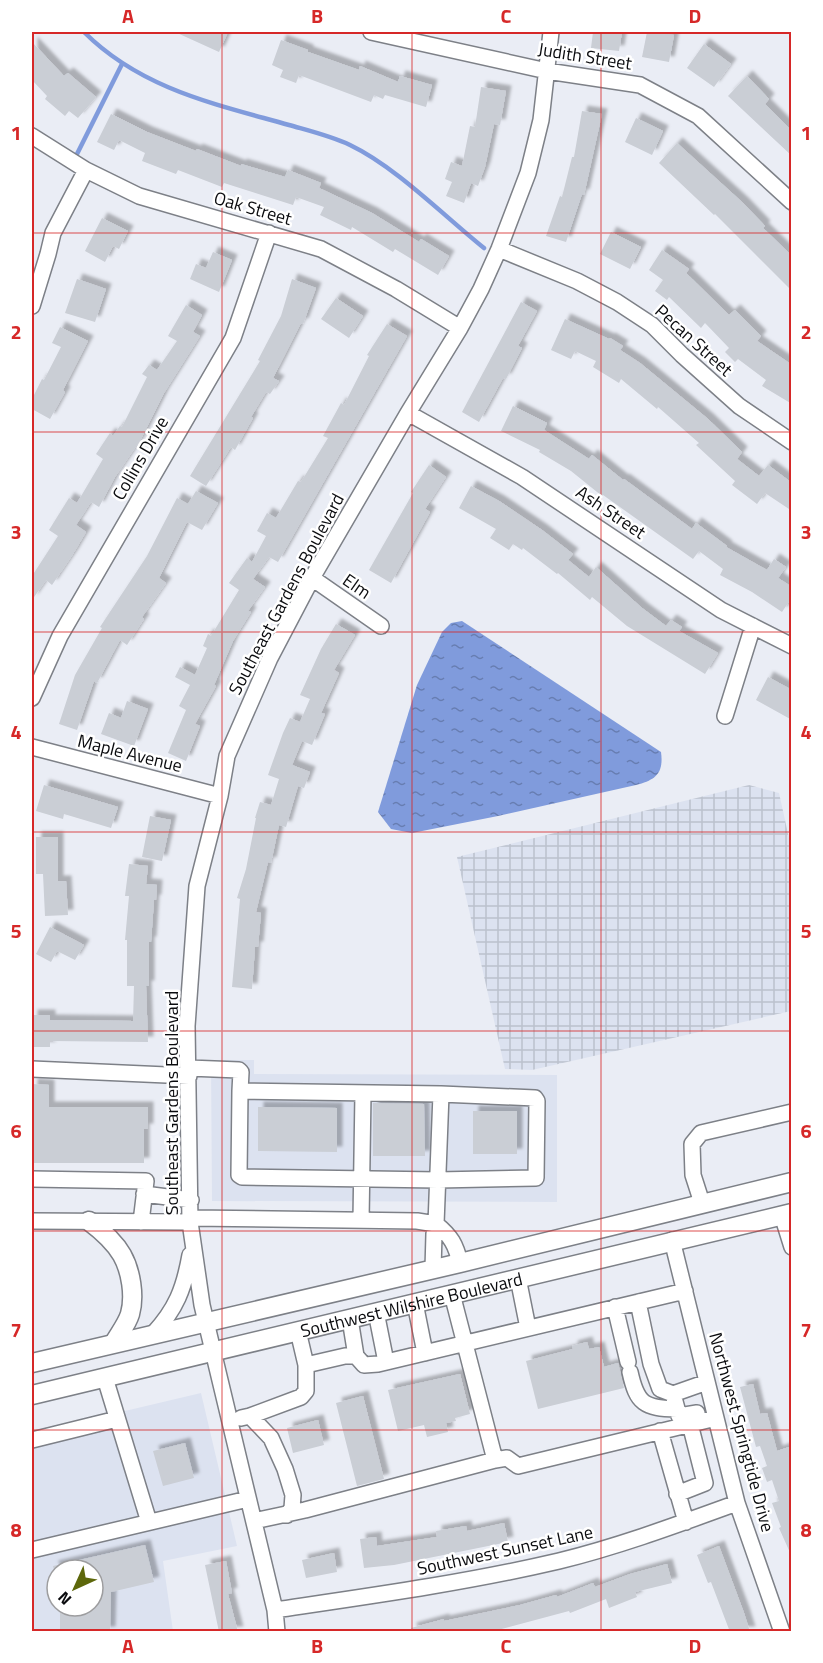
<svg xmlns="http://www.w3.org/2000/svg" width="823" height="1663" font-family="'Titillium Web',sans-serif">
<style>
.built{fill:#dce2f0;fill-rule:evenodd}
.industrial{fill:url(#industrial-grid)}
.water{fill:url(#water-ripples)}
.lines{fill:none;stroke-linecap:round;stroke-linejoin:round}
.stream{stroke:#809bdc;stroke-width:4.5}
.building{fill:#caced5;filter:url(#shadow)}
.minor-casing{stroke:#7d8087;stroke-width:18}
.major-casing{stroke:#7d8087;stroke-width:21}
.minor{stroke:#fff;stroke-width:15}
.major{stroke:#fff;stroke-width:18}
.grid{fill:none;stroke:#d62828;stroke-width:1.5;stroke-opacity:0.55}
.labels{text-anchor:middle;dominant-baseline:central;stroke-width:5;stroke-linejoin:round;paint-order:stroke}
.street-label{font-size:18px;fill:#0a0b0e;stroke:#fff}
.neatline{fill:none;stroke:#d62828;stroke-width:2}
.grid-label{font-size:20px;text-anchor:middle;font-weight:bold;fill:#d62828}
</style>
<defs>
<pattern id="industrial-grid" width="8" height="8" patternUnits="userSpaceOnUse" patternTransform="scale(1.5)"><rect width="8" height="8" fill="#dce2f0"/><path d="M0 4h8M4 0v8" fill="none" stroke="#bbc1cd"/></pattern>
<pattern id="water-ripples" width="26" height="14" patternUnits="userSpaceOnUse" patternTransform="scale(1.5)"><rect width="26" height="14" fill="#809bdc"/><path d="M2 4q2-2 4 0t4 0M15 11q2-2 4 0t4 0" fill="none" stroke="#677db1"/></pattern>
<filter id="shadow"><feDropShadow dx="5.5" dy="-5.5" stdDeviation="1.5" flood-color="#0004"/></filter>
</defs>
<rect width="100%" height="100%" fill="#eaedf5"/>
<path class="built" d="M211 1060H254V1074L557 1075V1202L212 1201Z
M201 1393 237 1546 163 1561 173 1631H32V1433ZM57 1570H93V1606H57Z"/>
<path class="industrial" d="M749 785 779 793 791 847V1011L532 1070 505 1069 457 857Z"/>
<path class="water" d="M462 621 661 752C664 774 655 780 636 785L498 816 412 833 391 829 378 812 417 685 442 632 451 623Z"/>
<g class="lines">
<path class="stream" d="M84 32C141 89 215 104 289 125 310 131 331 136 350 145 396 167 444 216 484 248
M77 154 122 64"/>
</g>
<path class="building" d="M175 32H228L219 52Z
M593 32H622L619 51 591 48Z
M647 32 674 35 669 62 642 57Z
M281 40 308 50V52L359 70 360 66 398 82 400 76 432 85 426 107 385 95 383 99 374 95 371 102 299 75 296 83 280 77 283 70 272 65Z
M32 42 64 76 68 73 96 97 78 118 69 111 65 116 45 99 47 96 32 80Z
M704 44 731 64 714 87 687 68Z
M747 76 769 99 765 104 792 131V156L728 96Z
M481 87 506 91 500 125 494 124 485 167 478 186 471 183 464 203 446 196 452 182 445 179 451 162 462 166 470 126 475 127Z
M582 111 602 114 584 195 582 194 566 242 546 236 560 196 562 197 572 157H574Z
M111 114 147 132 196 151 197 149 241 166V164L285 177 288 170 321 183 319 188 372 213 419 242 421 239 449 256 438 275 395 249 393 252 352 227 351 230 320 215 324 207 296 197 293 205 224 183 222 187 178 170 176 174 142 161 145 153 119 140 114 150 97 142Z
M636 118 663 131 652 155 625 142Z
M677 143 743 203 765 226 763 228 792 256V291L715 214 714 215 659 163Z
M102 218 128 231 119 249 113 246 105 262 85 251Z
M611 232 641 247 630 269 600 254Z
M662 250 689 269 686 273 729 315 735 310 761 336 757 341 792 365V404L762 386 766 380 738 359 735 362 725 352 729 348 705 323 701 328 669 297 667 300 655 291 663 280 649 270Z
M213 252 232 260 219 292 190 279 196 264 206 268Z
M77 279 106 289 95 322 65 313Z
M292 279 316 288 303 324 301 323 273 378 279 381 270 394 266 392 251 417 253 418 235 450 231 447 206 486 190 476 260 361 258 360 281 316Z
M336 298 363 316 349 338 321 319Z
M521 302 537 311 518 346 522 348 506 379 503 378 479 422 462 412Z
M186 305 202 315 193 332 200 336 164 393 141 439 115 477 99 507 91 502 76 525 86 532 73 554 52 585 46 580 32 600V576L58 536 49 530 69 498 77 503 103 459 96 454 110 433 113 436 120 426 122 427 147 377 142 374 149 365 157 370 177 341 168 336Z
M565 319 609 339 610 338 623 346 620 350 640 363 708 419 742 452 737 459 759 476 768 465 792 483V511L765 493 757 504 732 485 735 481 696 445 699 443 658 407 657 409 621 379 619 383 593 367 596 361 575 351 571 359 551 350Z
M387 324 407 336 278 562 269 557 253 579 265 587 248 611 251 612 233 641 214 685 216 686 195 724 200 726 186 761 168 753 186 710 179 706 190 685 175 677 180 667 195 675 207 648 203 646 208 634 211 636 239 590 229 583 247 558 252 562 266 536 257 531 267 513 276 518 298 481 301 482 328 438 323 436 341 403 344 405 369 356 367 355Z
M60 327 88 341 63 390 65 392 50 419 32 409V399L42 379 44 380 61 347 52 343Z
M513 406 547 423 544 430 589 459 592 455 623 480 624 479 692 529 696 523 727 546 726 547 767 570 774 559 786 567 778 578 792 587V597L782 612 752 592 720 575 723 569 699 551 693 559 603 495 602 496 571 471 539 452 540 450 501 431Z
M429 465 446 477 425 509 430 512 391 583 369 570 413 493 411 492Z
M471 486 499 501 542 530 573 554 568 560 589 577 596 567 642 608 666 626 671 620 682 627 679 631 718 653 705 674 627 626 592 597 590 600 558 573 557 574 523 548 522 550 513 544 509 550 490 538 496 529 459 508Z
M196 491 218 503 202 530 187 522 159 578 166 583 142 617 144 619 127 645 120 640 97 683 94 681 77 730 59 724 75 675 102 628 100 627 147 556 177 498 188 504Z
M336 624 355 635 334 670 339 673 321 713 325 714 312 745 302 741 292 765 310 772 304 788 298 786 286 827 279 825 271 863 268 862 256 912 261 913 258 947H255L252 989 232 987 240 899 237 898 246 869 256 818H255L260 802 271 805 279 779 268 775 283 733 290 718 300 722 310 699 300 695 321 649Z
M768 677 792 690V720L756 700Z
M127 701 148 709 134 746 101 734 109 713 121 718Z
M44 785 118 807 111 828 64 814 63 819 36 811Z
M150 816 171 820 162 861 142 857Z
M36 837H58V881H66L68 915 45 916 43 874H36Z
M129 864 148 866 146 884 157 885 156 900H154L151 942H149V986H146L148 1042 50 1041V1047H32V1015H50V1020L133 1021 134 986H127V940H125L129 896H125Z
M50 927 84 945 75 960 57 951 51 962 36 954Z
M32 1084 49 1085V1107H148V1129H144V1163H32Z
M373 1103 424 1104 425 1156H373Z
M258 1107 337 1108V1152L258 1151Z
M473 1111H517V1154H473Z
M587 1342 589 1349 599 1347 604 1367 618 1363 624 1388 538 1409 526 1361 573 1349 572 1346Z
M460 1374 470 1414 455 1418 456 1421 446 1423 448 1432 427 1437 424 1425 398 1431 388 1390Z
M753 1384 760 1414 767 1413 777 1451 792 1446V1557L779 1528 781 1527 772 1503 779 1501 772 1480 767 1482 762 1468 767 1466 760 1446 756 1447 740 1387Z
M363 1396 384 1479 357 1486 336 1403Z
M318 1420 324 1445 293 1453 287 1428Z
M185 1443 194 1478 163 1486 153 1451Z
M504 1523 508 1542 394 1565 364 1568 360 1539 376 1537 377 1546 437 1537 436 1531 466 1526 467 1531Z
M145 1545 154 1582 111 1592 110 1632H60V1606H93V1570H54L53 1566Z
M719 1546 744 1613 750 1632H730L711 1582 708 1583 697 1555Z
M334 1553 337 1572 306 1578 302 1560Z
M226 1561 232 1593 228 1594 238 1632H219L205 1565Z
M667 1564 672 1583 635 1592 637 1597 609 1608 606 1599 570 1613 569 1611 494 1631V1629L482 1632H412L411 1628 444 1619V1621L520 1605 556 1595 557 1597 593 1583 595 1587 630 1574Z"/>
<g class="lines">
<defs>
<path id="minor" d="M371 32 547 71 640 85 698 116 792 202
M32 136 86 170 139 196 321 249 396 289 460 328
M499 249 577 281 617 302 652 325 682 355 739 406 792 442
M32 306 48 254 53 233 86 170
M408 413 522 477 721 610 792 646
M312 578 381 626
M32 698 60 636 233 338 269 233
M725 716 753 626
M32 747 220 796
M189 1068 239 1070 241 1072 240 1091
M32 1069 189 1076
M32 1179 146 1181 141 1222
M144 1194 191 1200
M702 1203 693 1175 692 1144 701 1133 792 1112
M782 1215 792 1247
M190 1218 417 1221 436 1224 441 1094 240 1091 239 1175 242 1177 438 1180 536 1178 537 1101 535 1098 441 1094
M361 1220 363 1093
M32 1221 190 1222
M672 1240 737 1503 782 1632
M433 1269 434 1234 436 1224C451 1236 456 1245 460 1263
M518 1278 528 1328
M452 1294 495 1460
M638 1302 651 1364 660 1389 673 1394
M415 1303 425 1353
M615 1307 628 1362
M376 1312 386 1362
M350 1319 356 1356
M298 1331 306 1365
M153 1334C176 1309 184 1289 190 1255
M630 1372C637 1404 644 1408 677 1409
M105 1378 149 1522
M697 1413 679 1416 673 1394 707 1382
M250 1416 301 1397 306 1391V1365L345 1356H356L364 1365 378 1364 685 1291
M241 1418 250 1416 271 1438 285 1469 293 1495 292 1508 287 1515
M660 1431 686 1522
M32 1440 117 1419
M677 1494 705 1483 690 1424
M254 1521 305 1510 495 1460 507 1458 518 1466 716 1418
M32 1550 248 1499
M275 1610C370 1596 465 1583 559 1561 620 1546 679 1524 737 1503
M277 1632 275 1610 202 1305 190 1222 187 1026 197 886 220 796 227 756 270 658 312 578 408 413 460 328 481 289 499 249 528 173 541 120 551 32"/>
<g id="major">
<path d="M89 1221C101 1230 114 1241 122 1255 131 1271 135 1296 130 1314 127 1324 119 1334 114 1343"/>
<path d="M32 1363 460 1263 792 1182"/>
<path id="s1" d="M32 1395 792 1213"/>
</g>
</defs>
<use href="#minor" class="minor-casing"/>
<use href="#major" class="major-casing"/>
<use href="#minor" class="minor"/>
<use href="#major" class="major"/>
</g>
<path class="grid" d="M222 32V1632M412 32V1632M601 32V1632M32 233H792M32 432H792M32 632H792M32 832H792M32 1031H792M32 1231H792M32 1430H792"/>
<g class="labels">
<g class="street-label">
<text transform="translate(585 56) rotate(9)">Judith Street</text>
<text transform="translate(253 208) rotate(16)">Oak Street</text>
<text transform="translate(694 340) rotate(42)">Pecan Street</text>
<text transform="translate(140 458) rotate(-60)">Collins Drive</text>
<text transform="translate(611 512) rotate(34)">Ash Street</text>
<text transform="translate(357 586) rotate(35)">Elm</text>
<text transform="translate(286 594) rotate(-62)">Southeast Gardens Boulevard</text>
<text transform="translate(130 753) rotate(14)">Maple Avenue</text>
<text transform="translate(171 1103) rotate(-90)">Southeast Gardens Boulevard</text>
<text stroke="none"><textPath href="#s1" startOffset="390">Southwest Wilshire Boulevard</textPath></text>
<text transform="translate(742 1432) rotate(75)">Northwest Springtide Drive</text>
<text transform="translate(505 1550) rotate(-12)">Southwest Sunset Lane</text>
</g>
</g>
<rect width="823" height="1663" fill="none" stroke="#ffffff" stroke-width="66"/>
<g transform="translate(75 1588) rotate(225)"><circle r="28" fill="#ffffff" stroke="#9d9d9f" stroke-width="1.5"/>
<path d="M0-4.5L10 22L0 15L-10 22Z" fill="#5d670b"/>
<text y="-9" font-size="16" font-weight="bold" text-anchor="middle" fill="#0a0b0e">N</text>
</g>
<rect x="33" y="33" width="757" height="1597" class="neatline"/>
<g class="grid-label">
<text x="128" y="23">A</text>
<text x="317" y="23">B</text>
<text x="506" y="23">C</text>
<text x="695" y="23">D</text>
<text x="16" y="140">1</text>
<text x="806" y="140">1</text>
<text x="16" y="339">2</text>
<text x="806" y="339">2</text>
<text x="16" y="539">3</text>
<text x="806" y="539">3</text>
<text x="16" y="739">4</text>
<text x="806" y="739">4</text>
<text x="16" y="938">5</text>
<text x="806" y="938">5</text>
<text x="16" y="1138">6</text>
<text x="806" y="1138">6</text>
<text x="16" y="1337">7</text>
<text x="806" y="1337">7</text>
<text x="16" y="1537">8</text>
<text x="806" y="1537">8</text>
<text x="128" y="1653">A</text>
<text x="317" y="1653">B</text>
<text x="506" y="1653">C</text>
<text x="695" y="1653">D</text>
</g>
</svg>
